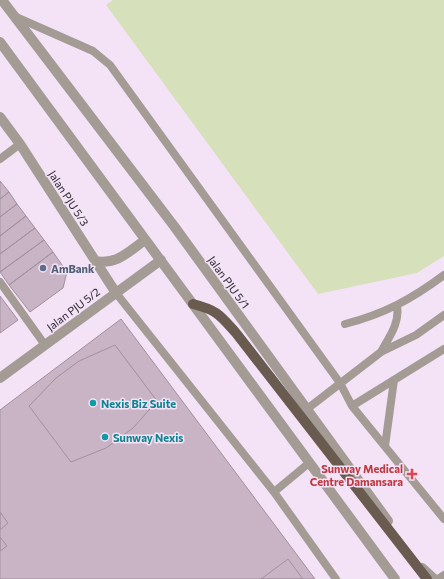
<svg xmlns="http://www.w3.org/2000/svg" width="444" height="579" font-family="Commissioner,sans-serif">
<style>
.green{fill:#d6e1bc}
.building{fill:#c8b4c4;stroke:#a28f9f}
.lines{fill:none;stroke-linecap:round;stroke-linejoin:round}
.service{stroke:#a49b95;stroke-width:8}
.minor{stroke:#a49b95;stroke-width:10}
.tertiary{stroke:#a49b95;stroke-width:10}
.primary{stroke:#6a5b50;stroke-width:10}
.service-dot{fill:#5c6f8a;stroke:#f4e3f7;stroke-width:1.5}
.culture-dot{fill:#0f9aa8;stroke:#f4e3f7;stroke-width:1.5}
.health-dot{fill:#e0444e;stroke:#f4e3f7;stroke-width:1.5}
.labels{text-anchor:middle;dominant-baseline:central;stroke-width:3;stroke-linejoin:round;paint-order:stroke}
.street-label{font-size:11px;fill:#2d272e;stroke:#f4e3f7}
.service-label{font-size:11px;font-weight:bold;fill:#4e5e75;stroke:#f4e3f7;text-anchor:start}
.culture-label{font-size:11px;font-weight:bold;fill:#0d838f;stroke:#f4e3f7;text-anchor:start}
.health-label{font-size:11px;font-weight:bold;fill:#be3a42;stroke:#f4e3f7;text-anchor:end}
</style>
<rect width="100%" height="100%" fill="#f4e3f7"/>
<path class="green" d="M113 0H444V256L417 273 318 294 106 5Z"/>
<path class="building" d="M0 181 9 192 0 199Z
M9 192 17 204 0 217V199Z
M17 204 26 216 0 236V217Z
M26 216 35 228 0 254V236Z
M35 228 44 240 0 272V254Z
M44 240 53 252 9 285 0 272Z
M53 252 67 272 63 288 30 312 9 285Z
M0 296 18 320 0 333Z
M121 319 230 465 315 579H0V410Z
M115 345 157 401 133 428 106 448 71 462 29 406 56 378 79 361Z
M0 512 8 523 0 530Z
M0 537 7 546 0 551Z
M288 559 303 579H261Z"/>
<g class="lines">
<path class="service" d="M16 17 93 51 110 65 340 383 352 406 444 519
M0 159 20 144
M0 282 45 345
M116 293 274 492 336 579
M345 324C384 314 412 299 444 275
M381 352C389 337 400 323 397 306
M352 406 444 349
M307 409 381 352 416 335 444 315
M385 446 394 380
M274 492 309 463
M438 579 444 575"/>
<path class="minor" d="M0 117 20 144 116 293
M95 261C117 265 128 252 145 240
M0 378 161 260"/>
<path class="tertiary" d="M2 0 174 226 388 521
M0 42 395 579
M422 568 434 579"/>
<path class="primary" d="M193 304C217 310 220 315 236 333L427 579"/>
</g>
<circle class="service-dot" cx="43" cy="268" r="4"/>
<g class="culture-dot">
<circle cx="93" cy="403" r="4"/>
<circle cx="105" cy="437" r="4"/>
</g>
<path class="health-dot" d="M410 468h4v4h4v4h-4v4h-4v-4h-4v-4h4z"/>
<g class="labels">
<g class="street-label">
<text transform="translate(69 198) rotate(57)">Jalan PJU 5/3</text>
<text transform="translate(229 282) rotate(54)">Jalan PJU 5/1</text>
<text transform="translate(73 309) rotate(-37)">Jalan PJU 5/2</text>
</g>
<g class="service-label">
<text x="51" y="268">AmBank</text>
</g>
<g class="culture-label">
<text x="101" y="403">Nexis Biz Suite</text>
<text x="113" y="437">Sunway Nexis</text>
</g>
<g class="health-label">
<text x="403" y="468">Sunway Medical<tspan x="403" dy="13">Centre Damansara</tspan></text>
</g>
</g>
</svg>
